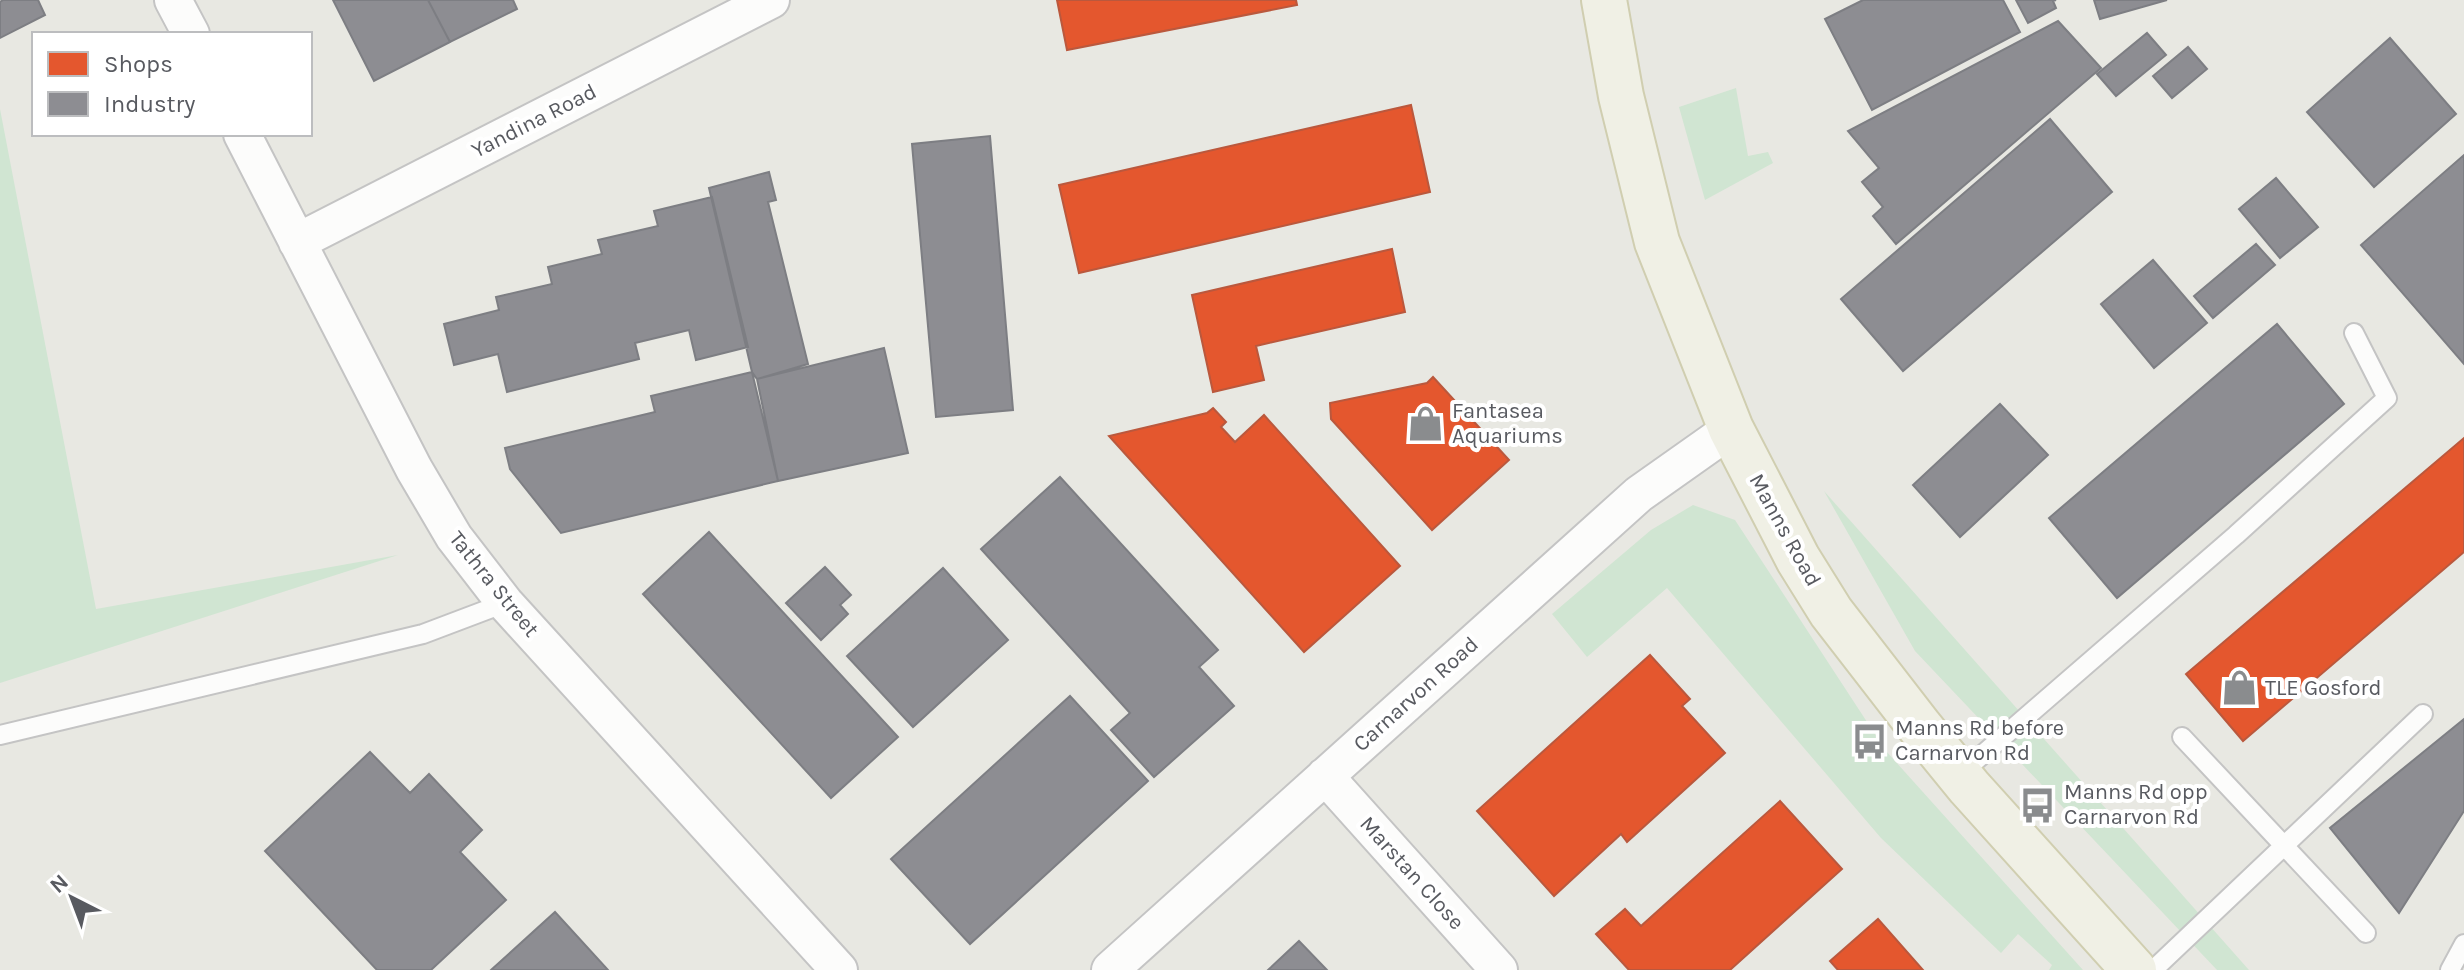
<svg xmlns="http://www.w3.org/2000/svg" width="2464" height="970" font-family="Karla,sans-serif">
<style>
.green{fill:#d0e5d2}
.shops{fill:#e4572e;stroke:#ba583d;stroke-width:2}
.industry{fill:#8d8d92;stroke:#7d7e83;stroke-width:2}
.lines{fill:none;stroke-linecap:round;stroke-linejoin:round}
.lane-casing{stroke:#c4c4c4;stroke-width:22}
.street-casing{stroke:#c4c4c4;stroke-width:40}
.primary-casing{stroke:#d0ceb0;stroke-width:48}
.lane{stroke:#fcfcfb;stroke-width:18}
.street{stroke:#fcfcfb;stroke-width:36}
.primary{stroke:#f0f0e5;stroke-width:44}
.labels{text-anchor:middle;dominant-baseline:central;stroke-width:8;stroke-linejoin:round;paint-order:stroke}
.street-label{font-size:22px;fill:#585a60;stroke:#fff}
.poi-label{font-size:22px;fill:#585a60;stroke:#fff;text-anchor:start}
</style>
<rect width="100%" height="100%" fill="#e8e8e2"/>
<path class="green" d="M1736 88 1748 156 1768 152 1773 163 1705 200 1679 107Z
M0 109 96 609 398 555 0 683Z
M1824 491 2249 970H2217L1915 651Z
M1693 505 1735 520 1886 751 2083 970H2049L2052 965 2018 934 2001 953 1881 838 1667 588 1587 657 1552 614 1651 530Z"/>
<path class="shops" d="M1057 0H1296L1297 5 1067 50Z
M1411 105 1430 192 1079 273 1059 185Z
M1392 249 1405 312 1256 346 1264 380 1213 392 1192 295Z
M1433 377 1509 460 1432 530 1331 419 1330 403 1427 383Z
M1213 408 1226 422 1221 427 1235 442 1264 415 1400 566 1304 652 1109 436 1207 413Z
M2464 438V552L2243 741 2186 674Z
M1650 655 1690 699 1682 706 1725 753 1627 842 1621 834 1554 896 1477 811Z
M1780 801 1842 869 1730 970H1629L1596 934 1625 909 1641 926Z
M1878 919 1923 970H1838L1830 961Z"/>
<path class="industry" d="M3 0H38L45 15 0 38V2Z
M333 0H428L450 42 374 81Z
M428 0H513L517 9 450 42Z
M1863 0H2003L2020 32 1872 110 1825 19Z
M2016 0H2056L2053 1 2056 8 2028 23Z
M2094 0H2167L2100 19Z
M2058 21 2101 68 1896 244 1873 216 1883 207 1862 182 1879 168 1848 131Z
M2147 33 2166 55 2116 96 2097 74Z
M2390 38 2456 114 2374 187 2307 112Z
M2188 47 2207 69 2172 98 2153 76Z
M2050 119 2112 192 1903 371 1841 299Z
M990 136 1013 410 936 417 912 144Z
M2464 155V364L2361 245Z
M769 172 776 200 768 202 808 364 757 379 752 372 709 188Z
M2276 178 2318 227 2280 258 2239 209Z
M712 197 748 347 696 360 689 330 635 343 639 359 507 392 498 354 454 365 444 324 499 310 496 297 552 284 548 267 602 254 598 240 658 226 654 211Z
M2256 244 2275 265 2213 318 2194 296Z
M2153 260 2207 323 2154 368 2101 304Z
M2277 324 2344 404 2117 598 2049 518Z
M884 348 908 453 778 481 757 379Z
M752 372 778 481 561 533 510 469 505 448 655 412 651 396Z
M2000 404 2048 455 1960 537 1913 485Z
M1060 477 1218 650 1199 667 1234 706 1154 777 1111 730 1130 713 981 549Z
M709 532 898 737 831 798 643 594Z
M825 567 851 595 840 605 848 614 821 640 786 603Z
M943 568 1008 640 913 727 847 656Z
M1070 696 1148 781 970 944 891 859Z
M2464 719V811L2399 913 2330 828Z
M370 752 410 793 429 774 482 830 460 852 506 900 431 970H377L265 851Z
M555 912 608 970H491Z
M1299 941 1327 970H1268Z"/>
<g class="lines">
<defs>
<path id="lane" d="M0 735 423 634 505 603
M2182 737 2366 933
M1959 775 2236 535 2387 398 2354 333
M2153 970 2423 714
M2450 970 2464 944"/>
<path id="street" d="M173 0 191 34
M242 134 414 469 454 537 505 603 839 970
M297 242 771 0
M1325 776 1499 970
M1110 970 1639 494 1731 429"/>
<path id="primary" d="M1604 0 1621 96 1657 242 1731 429 1798 559 1831 612 1920 727 1969 787 2134 970"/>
</defs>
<use href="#lane" class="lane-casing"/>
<use href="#street" class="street-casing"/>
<use href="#primary" class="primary-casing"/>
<use href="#lane" class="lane"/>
<use href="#street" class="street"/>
<use href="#primary" class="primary"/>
</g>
<defs>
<symbol id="shop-bare" viewBox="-9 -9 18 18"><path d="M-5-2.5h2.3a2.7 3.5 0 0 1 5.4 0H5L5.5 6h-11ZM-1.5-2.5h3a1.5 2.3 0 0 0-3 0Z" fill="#8a8c8e" stroke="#fff" stroke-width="2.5" paint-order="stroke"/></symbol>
<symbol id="bus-bare" viewBox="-9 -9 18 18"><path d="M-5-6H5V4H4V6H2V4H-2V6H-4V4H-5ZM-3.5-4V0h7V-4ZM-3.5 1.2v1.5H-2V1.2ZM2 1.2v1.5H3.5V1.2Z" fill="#8a8c8e" stroke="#fff" stroke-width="2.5" paint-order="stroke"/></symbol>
</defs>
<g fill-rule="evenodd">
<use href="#shop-bare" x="1400" y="398" width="51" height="51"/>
<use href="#shop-bare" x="2214" y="662" width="51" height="51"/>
<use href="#bus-bare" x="1844" y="716" width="51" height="51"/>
<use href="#bus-bare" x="2012" y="780" width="51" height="51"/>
</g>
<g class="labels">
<g class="street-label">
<text transform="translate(534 121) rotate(-27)">Yandina Road</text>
<text transform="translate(1785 530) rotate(61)">Manns Road</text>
<text transform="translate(494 584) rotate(51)">Tathra Street</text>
<text transform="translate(1416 694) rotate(-42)">Carnarvon Road</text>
<text transform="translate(1412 873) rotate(48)">Marstan Close</text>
</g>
<g class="poi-label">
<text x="1452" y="411">Fantasea<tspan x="1452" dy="25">Aquariums</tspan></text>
<text x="2265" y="688">TLE Gosford</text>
<text x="1895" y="728">Manns Rd before<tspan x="1895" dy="25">Carnarvon Rd</tspan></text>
<text x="2064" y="792">Manns Rd opp<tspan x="2064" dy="25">Carnarvon Rd</tspan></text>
</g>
</g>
<rect x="32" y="32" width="280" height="104" fill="#ffffff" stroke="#bcbdbf" stroke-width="2"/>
<rect x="48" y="52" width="40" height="24" fill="#e4572e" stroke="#bcbdbf" stroke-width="2"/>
<text x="104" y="72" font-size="24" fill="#585a60">Shops</text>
<rect x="48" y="92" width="40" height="24" fill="#8d8d92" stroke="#bcbdbf" stroke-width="2"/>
<text x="104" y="112" font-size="24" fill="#585a60">Industry</text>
<g transform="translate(72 898) rotate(318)" stroke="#ffffff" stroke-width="6" paint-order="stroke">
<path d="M0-6L14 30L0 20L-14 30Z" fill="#585a60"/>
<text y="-12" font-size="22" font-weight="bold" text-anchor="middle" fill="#585a60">N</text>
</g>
</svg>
